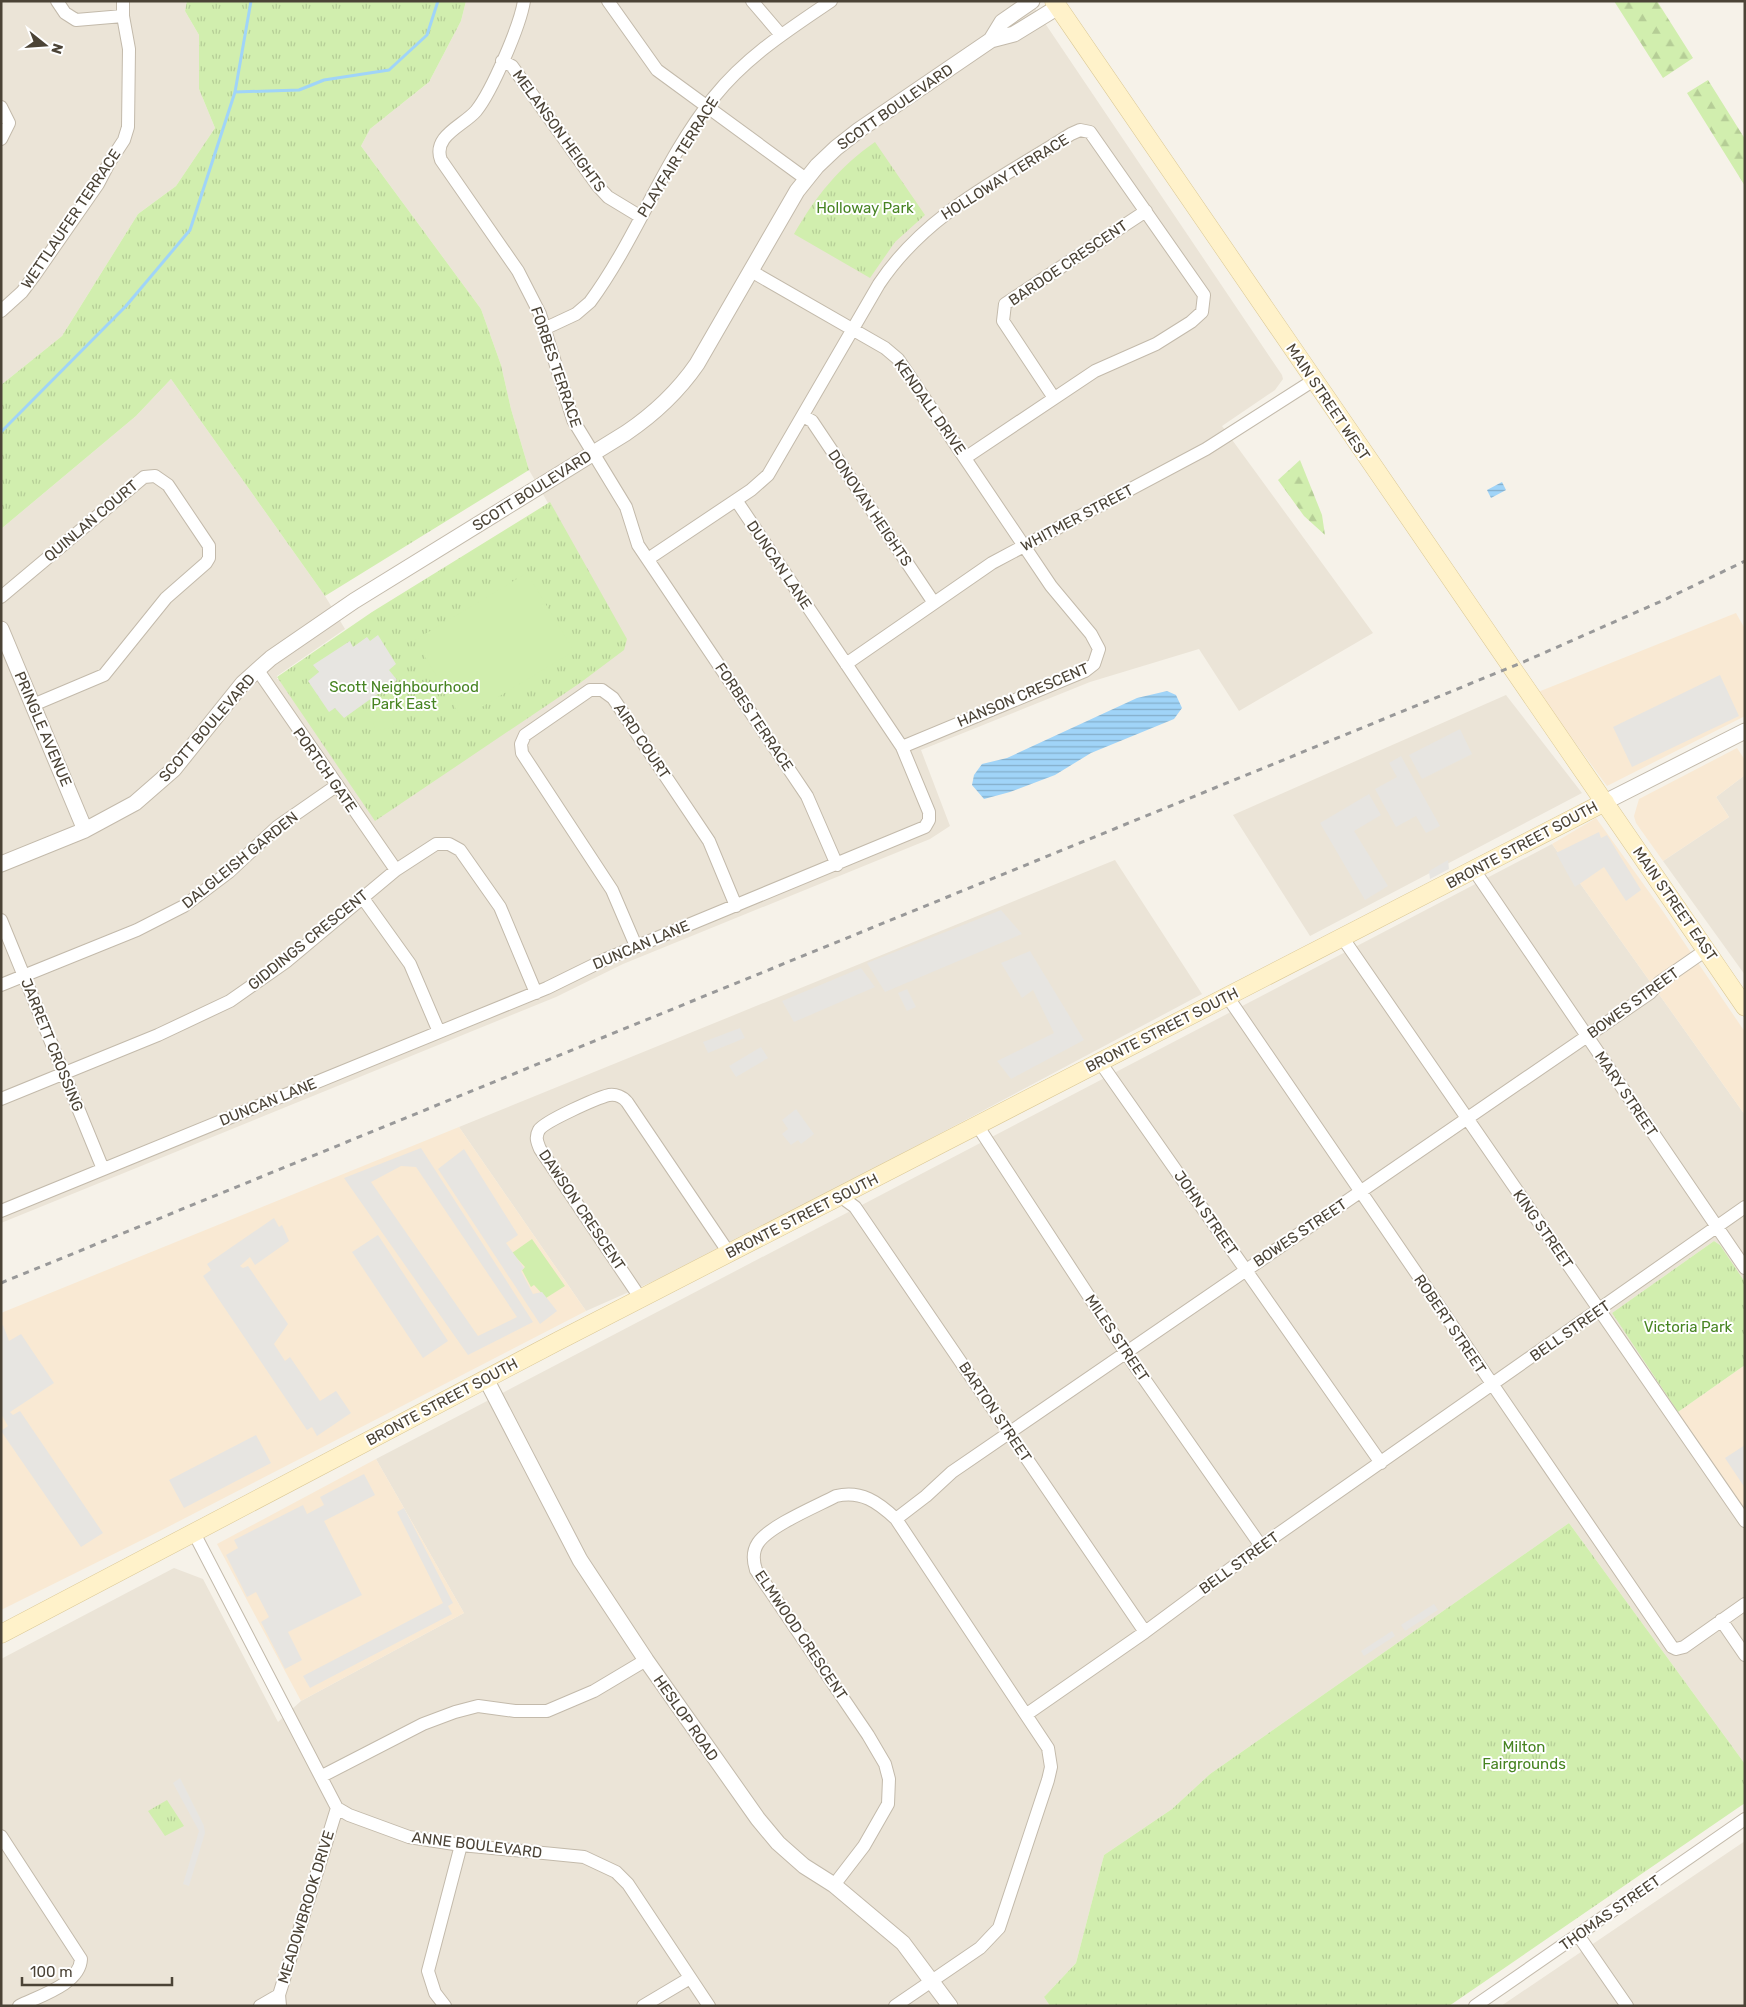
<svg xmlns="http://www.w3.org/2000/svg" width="1746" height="2007" font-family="Rubik,sans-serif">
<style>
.residential{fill:#ebe4d7}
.commercial{fill:#f9e9d3}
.forest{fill:url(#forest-firs)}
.park{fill:url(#park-tufts)}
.pitch{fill:#d1eeae}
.parking{fill:#e7e5e1;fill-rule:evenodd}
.water{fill:url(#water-rules)}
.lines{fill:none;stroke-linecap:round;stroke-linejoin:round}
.stream{stroke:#a0d4f8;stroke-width:3}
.minor-casing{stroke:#c3baab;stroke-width:14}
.tertiary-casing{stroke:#c3baab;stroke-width:17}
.secondary-casing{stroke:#dbc895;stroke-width:19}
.minor{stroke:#fff;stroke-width:12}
.tertiary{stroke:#fff;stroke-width:15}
.secondary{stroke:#fff2ca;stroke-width:18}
.rail{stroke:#999;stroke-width:3;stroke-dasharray:6 6;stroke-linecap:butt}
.labels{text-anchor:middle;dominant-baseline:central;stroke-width:4;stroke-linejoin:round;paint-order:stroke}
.street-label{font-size:15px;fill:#4b4336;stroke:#fff}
.park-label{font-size:15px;fill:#478422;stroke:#fff}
</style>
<defs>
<pattern id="forest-firs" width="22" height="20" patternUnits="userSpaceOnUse" patternTransform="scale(1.25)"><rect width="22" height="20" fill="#d1eeae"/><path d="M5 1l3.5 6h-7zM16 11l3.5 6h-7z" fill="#b5cd96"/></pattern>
<pattern id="park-tufts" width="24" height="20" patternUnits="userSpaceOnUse" patternTransform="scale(1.25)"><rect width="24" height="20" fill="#d1eeae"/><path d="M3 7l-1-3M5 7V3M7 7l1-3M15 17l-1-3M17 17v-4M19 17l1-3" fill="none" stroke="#b5cd96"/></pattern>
<pattern id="water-rules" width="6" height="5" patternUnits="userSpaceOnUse" patternTransform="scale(1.25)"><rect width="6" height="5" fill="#a0d4f8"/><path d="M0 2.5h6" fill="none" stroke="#84aeca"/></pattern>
</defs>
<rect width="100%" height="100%" fill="#f6f2e9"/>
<path class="residential" d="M1 1H187L185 11 199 35V89L215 128 176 186 138 214 62 336 1 385Z
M466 1H1030L1282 375 1283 379 1275 390 1222 426 1373 633 1239 711 1199 649 1090 682 921 750 950 826 930 839 623 964 556 997 1 1223V529L136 416 171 379 325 596 345 629 277 676V679L627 640 529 470 511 409 501 365 481 309 361 146 370 129 429 82 461 21Z
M1506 695 1582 793 1310 936 1233 815Z
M1745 775V975L1663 861 1729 817 1716 797Z
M1552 844 1745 1115V1282L1720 1245 1714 1241 1612 1313 1678 1412 1745 1525V1764L1569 1523 1210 1774 1172 1809 1104 1855 1076 1963 1044 1997 1050 2006H1V1659L174 1568 203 1579 278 1722 301 1701 464 1613 376 1459Z
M1115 860 1202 994 708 1257 586 1311 459 1127Z
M1745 1841V2006H1501Z"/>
<path class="commercial" d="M1736 613 1745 629V716L1607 786 1538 692Z
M1737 748 1745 760V775L1716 797 1729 817 1663 861 1636 823 1634 816 1639 799Z
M1596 818 1662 910 1745 1032V1115L1552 844Z
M459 1127 586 1311 162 1530 1 1610V1313Z
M1745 1365V1525L1678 1412Z
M376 1459 464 1613 301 1701 217 1544Z"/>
<path class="forest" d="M1614 1H1657L1693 58 1663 78Z
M1708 80 1745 139V186L1687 93Z
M1300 460 1322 515 1325 535 1304 516 1278 480Z"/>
<path class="park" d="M187 1H466L461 21 429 82 370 129 361 146 481 309 501 365 511 409 529 470 325 596 171 379 136 416 1 529V385L62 336 138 214 176 186 215 128 199 89V35L185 11Z
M875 142 925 215 895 242 870 278 794 234C816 196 839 167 875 142Z
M550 502 627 639 624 650 580 683 375 821 277 677 372 612Z
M1714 1241 1720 1245 1745 1282V1365L1678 1412 1612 1313Z
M1569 1523 1745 1764V1803L1449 2006H1050L1044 1997 1076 1963 1104 1855 1172 1809 1210 1774Z
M167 1800 184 1826 165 1836 148 1811Z"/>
<path class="pitch" d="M527 573 574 651 462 719 415 640Z
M389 706 394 727 375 731 371 709Z
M532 1239 565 1286 546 1298 534 1285 531 1287 522 1270 525 1267 512 1253Z"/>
<path class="parking" d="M378 635 396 664 389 670 397 680 344 718 335 708 329 712 308 681 319 672 313 665 350 641 353 647 367 637 370 641Z
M1720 675 1739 716 1632 767 1613 727Z
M1460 729 1472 754 1422 779 1409 755Z
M1401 756 1440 826 1426 833 1416 816 1396 827 1375 789 1397 777 1389 763Z
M1369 794 1381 815 1354 831 1388 886 1365 900 1320 823Z
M1599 832 1601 838 1607 835 1641 890 1626 901 1604 867 1575 887 1556 853Z
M1448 860 1449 869 1430 879 1429 871Z
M1001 910 1022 934 885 992 867 963Z
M1030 951 1084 1040 1011 1079 997 1061 1054 1033 1033 990 1022 998 1001 963Z
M861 968 875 987 794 1022 782 1001Z
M907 989 916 1007 907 1011 898 993Z
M740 1028 745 1038 708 1053 703 1042Z
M761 1047 768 1058 736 1077 729 1066Z
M796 1109 814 1134 801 1144 798 1140 791 1145 782 1134 788 1129 782 1120Z
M421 1148 533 1322 468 1355 344 1178ZM401 1166 416 1167 517 1317 478 1336 371 1182Z
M464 1149 518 1235 506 1243 524 1268 521 1271 533 1294 542 1292 557 1311 540 1324 438 1169Z
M274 1218 279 1227 282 1225 289 1241 255 1265 250 1257 240 1266 243 1268 248 1266 288 1324 274 1344 285 1361 290 1357 320 1401 336 1391 351 1413 317 1436 312 1427 307 1430 203 1276 211 1270 207 1264Z
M378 1235 448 1341 423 1358 352 1252Z
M3 1325 9 1341 21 1334 54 1383 10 1412 13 1415 20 1411 103 1533 81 1547 1 1431 8 1426 1 1414V1326Z
M256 1435 271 1463 184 1508 169 1480Z
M1745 1445V1488L1725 1458Z
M364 1474 375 1495 324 1521 362 1595 288 1632 302 1660 285 1669 261 1622 269 1617 256 1592 247 1597 226 1555 238 1548 234 1540 303 1505 307 1514 324 1505 320 1497Z
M404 1508 453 1603 448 1606 452 1614 310 1688 303 1676 443 1603 397 1512Z
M1434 1604 1438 1610 1405 1631 1401 1625Z
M1392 1631 1395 1636 1364 1656 1361 1651Z
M180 1778 204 1826 205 1833 189 1886 183 1884 199 1831 173 1783Z"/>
<path class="water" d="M1502 482 1506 490 1491 498 1487 490Z
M1167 691 1176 695 1182 708 1174 719 1091 753 1055 775 1010 792 984 799 972 785 974 775 982 764 1007 758 1137 698Z"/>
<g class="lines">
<path class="stream" d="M235 92 299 90 324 80 389 70 427 35 438 1
M1 432 126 306 190 230 235 92 251 1"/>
<defs>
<path id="minor" d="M57 1 65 13 76 20 123 16
M524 1C520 26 492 91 476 111 463 126 432 136 441 160L518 271 540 314 573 420 626 507 638 545 807 796 837 865
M608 1 657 70 806 179
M752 1 781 35
M502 61 512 66 597 185 608 197 641 217
M1 107 9 123 1 139
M751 271 885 348 898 359 1051 586 1091 634 1099 649 1094 664 1085 671 902 747
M1 311 22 292 34 276 98 184 109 163 124 140 128 127 129 49 123 16V1
M546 328 576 314 590 302C637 238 664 159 714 97 746 57 788 30 831 1
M1054 398 1003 321 1005 304 1146 211
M803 416 812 421 934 603
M648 559 751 490 768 475 879 284C927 212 1001 179 1071 134L1080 130 1090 132 1204 295 1202 312 1191 322 1156 344 1095 371 965 458
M1 597 144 477 155 476 168 485 209 546V558L206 563 166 598 104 675 33 705
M846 664 992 563 1206 449 1314 380
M257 669 396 870
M1474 870 1745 1268
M362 897 410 964 439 1032
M1 920 103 1169
M1342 937 1745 1521
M636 946 612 890 522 753 521 744 525 735 590 690H602L613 698 709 841 736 906
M1 985 137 930 184 906 229 872 277 827 336 786
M1227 996 1672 1647 1676 1649 1684 1647 1745 1604
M1100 1062 1381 1463
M1 1099 158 1035 230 1001 287 961 396 870 436 844H449L460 850 500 907 536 993
M977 1125 1126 1353 1261 1546
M840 1196 855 1207 1145 1632
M1 1211 547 988 606 959 925 827 929 820V812L902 747 736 500
M641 1299 540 1149C537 1142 535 1137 539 1130 545 1121 597 1098 609 1095 616 1094 623 1097 627 1102L729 1253
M896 1519 926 1496 952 1472 1650 993 1660 982 1706 950
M194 1533 337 1808 349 1815 409 1837 461 1845 584 1857 616 1872 628 1884 709 2006
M1721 1620 1745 1655
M1027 1714 1145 1632 1261 1546 1745 1207
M322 1776 423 1724 455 1712 478 1706 515 1711H547L594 1691 646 1660
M1 1836 81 1959C80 1984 39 1996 19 2006
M834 1885 864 1846 888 1804 889 1779 885 1764 868 1735 756 1570C753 1561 752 1552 758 1543 769 1526 817 1506 836 1496 861 1490 878 1502 896 1519L1048 1748 1051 1767 1048 1780 999 1928 980 1948 895 2006
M1578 1935 1627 2006
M260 2006 279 1995
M280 2006 279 1995 337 1808
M445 2006 435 1993 428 1971 461 1845
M643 2006 690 1978
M1475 2006 1745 1819"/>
<path id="tertiary" d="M991 40 1002 22 1032 1
M1 629 85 830
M1605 802 1745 731
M1 864 85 830 135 803 174 769 243 683 271 658 354 601 626 433C654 414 677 393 697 364L797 191 817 166 836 148 859 130 991 40 1014 34 1058 7
M486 1379 580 1560 646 1660 758 1819 778 1843 804 1866 834 1885 903 1943 950 2006"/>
<path id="secondary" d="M1054 1 1745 1007
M1 1634 560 1340 1605 802"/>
</defs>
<use href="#minor" class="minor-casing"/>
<use href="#tertiary" class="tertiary-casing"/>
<use href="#secondary" class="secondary-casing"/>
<use href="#minor" class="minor"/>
<use href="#tertiary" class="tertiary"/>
<use href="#secondary" class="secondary"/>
<path class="rail" d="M1 1283 1521 663 1664 600 1745 561"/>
</g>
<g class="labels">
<g class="street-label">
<text transform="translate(895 107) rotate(-35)">SCOTT BOULEVARD</text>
<text transform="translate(559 131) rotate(54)">MELANSON HEIGHTS</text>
<text transform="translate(678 157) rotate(-58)">PLAYFAIR TERRACE</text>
<text transform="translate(1005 177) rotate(-32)">HOLLOWAY TERRACE</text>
<text transform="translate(71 219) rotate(-56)">WETTLAUFER TERRACE</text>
<text transform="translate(1068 263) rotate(-34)">BARDOE CRESCENT</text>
<text transform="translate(556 367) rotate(71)">FORBES TERRACE</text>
<text transform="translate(1328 402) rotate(56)">MAIN STREET WEST</text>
<text transform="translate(930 407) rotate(55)">KENDALL DRIVE</text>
<text transform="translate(532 491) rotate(-32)">SCOTT BOULEVARD</text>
<text transform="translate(870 508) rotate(56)">DONOVAN HEIGHTS</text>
<text transform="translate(1077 518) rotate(-28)">WHITMER STREET</text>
<text transform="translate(91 521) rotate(-40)">QUINLAN COURT</text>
<text transform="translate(779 565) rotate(56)">DUNCAN LANE</text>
<text transform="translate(1023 695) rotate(-23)">HANSON CRESCENT</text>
<text transform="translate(754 717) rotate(56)">FORBES TERRACE</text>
<text transform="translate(207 728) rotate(-49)">SCOTT BOULEVARD</text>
<text transform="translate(43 729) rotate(67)">PRINGLE AVENUE</text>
<text transform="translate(642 741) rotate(56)">AIRD COURT</text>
<text transform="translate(325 770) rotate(55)">PORTCH GATE</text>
<text transform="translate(1522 845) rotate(-28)">BRONTE STREET SOUTH</text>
<text transform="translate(240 860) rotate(-39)">DALGLEISH GARDEN</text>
<text transform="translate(1675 904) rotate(55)">MAIN STREET EAST</text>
<text transform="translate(308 940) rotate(-39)">GIDDINGS CRESCENT</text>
<text transform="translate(641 945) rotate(-23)">DUNCAN LANE</text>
<text transform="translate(1633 1003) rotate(-36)">BOWES STREET</text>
<text transform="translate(1162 1030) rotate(-27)">BRONTE STREET SOUTH</text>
<text transform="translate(52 1045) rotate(68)">JARRETT CROSSING</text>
<text transform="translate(1626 1094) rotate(56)">MARY STREET</text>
<text transform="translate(268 1102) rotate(-22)">DUNCAN LANE</text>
<text transform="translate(582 1210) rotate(56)">DAWSON CRESCENT</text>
<text transform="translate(1206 1213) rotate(55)">JOHN STREET</text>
<text transform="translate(802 1216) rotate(-27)">BRONTE STREET SOUTH</text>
<text transform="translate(1543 1229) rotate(55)">KING STREET</text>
<text transform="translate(1300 1233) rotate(-34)">BOWES STREET</text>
<text transform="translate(1450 1324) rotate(56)">ROBERT STREET</text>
<text transform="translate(1570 1331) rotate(-35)">BELL STREET</text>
<text transform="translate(1117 1338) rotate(56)">MILES STREET</text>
<text transform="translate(442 1402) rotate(-28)">BRONTE STREET SOUTH</text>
<text transform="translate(995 1412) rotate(56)">BARTON STREET</text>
<text transform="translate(1239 1563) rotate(-36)">BELL STREET</text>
<text transform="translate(801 1635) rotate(56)">ELMWOOD CRESCENT</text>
<text transform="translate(686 1718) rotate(55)">HESLOP ROAD</text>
<text transform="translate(477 1845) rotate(7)">ANNE BOULEVARD</text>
<text transform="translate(306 1907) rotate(-73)">MEADOWBROOK DRIVE</text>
<text transform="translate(1610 1913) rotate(-35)">THOMAS STREET</text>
</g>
<g class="park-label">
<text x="865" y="208">Holloway Park</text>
<text x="404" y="687">Scott Neighbourhood<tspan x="404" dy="17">Park East</tspan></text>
<text x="1688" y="1327">Victoria Park</text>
<text x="1524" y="1747">Milton<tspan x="1524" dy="17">Fairgrounds</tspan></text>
</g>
</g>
<rect width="1746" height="2007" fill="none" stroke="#4b4336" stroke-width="5"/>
<g transform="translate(45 45) rotate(107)" stroke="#ffffff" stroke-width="4" paint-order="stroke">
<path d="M0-4L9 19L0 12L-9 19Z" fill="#4b4336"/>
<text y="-8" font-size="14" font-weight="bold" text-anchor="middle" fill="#4b4336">N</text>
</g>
<path d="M22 1977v8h150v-8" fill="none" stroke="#4b4336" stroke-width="2.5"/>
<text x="30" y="1977" font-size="15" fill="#4b4336" stroke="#ffffff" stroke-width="4" paint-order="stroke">100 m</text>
</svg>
